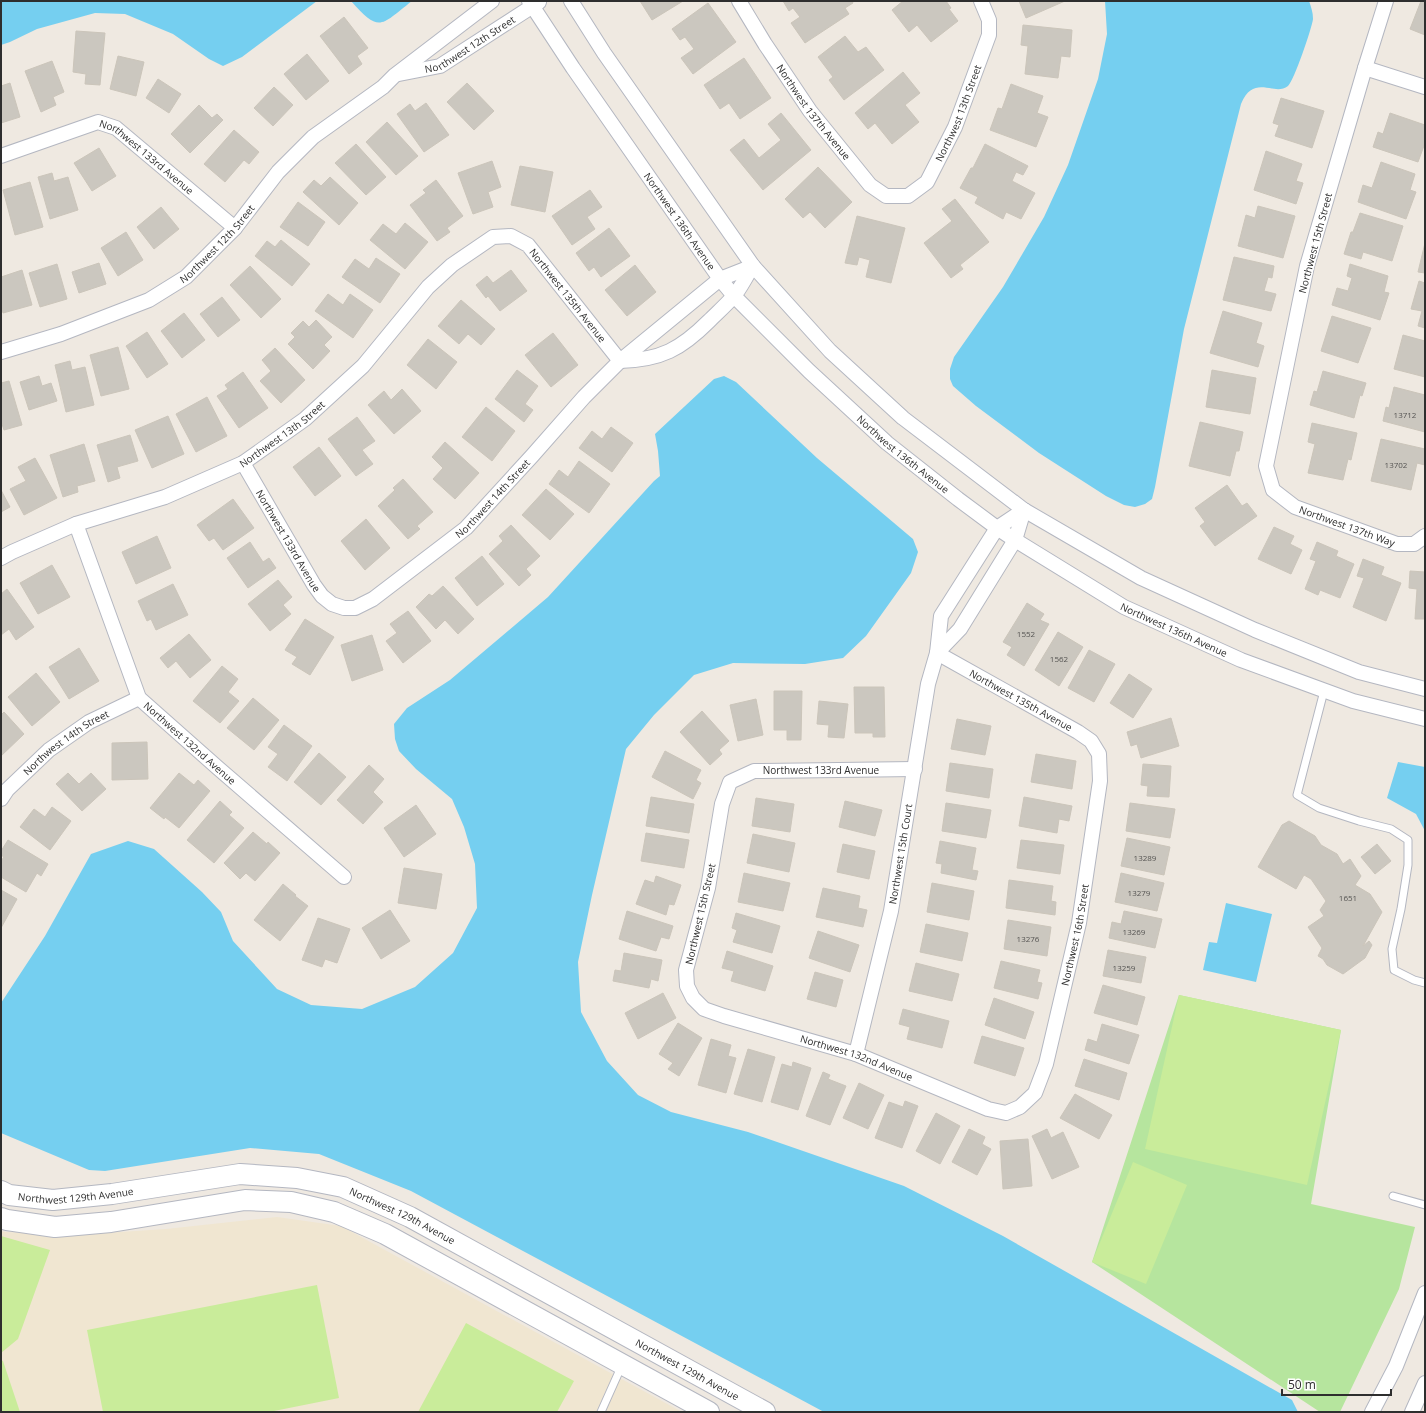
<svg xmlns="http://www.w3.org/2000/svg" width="1426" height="1413" font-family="'Open Sans',sans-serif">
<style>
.education{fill:#f0e6d1}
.green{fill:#b6e59e}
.pitch{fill:#c9ec9a}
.water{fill:#75cff0}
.building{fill:#cbc7bf;stroke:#cbc5ba}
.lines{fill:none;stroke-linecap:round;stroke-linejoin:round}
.lane-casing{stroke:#b4b7c1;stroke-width:9}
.street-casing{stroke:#b4b7c1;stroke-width:16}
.secondary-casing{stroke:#b4b7c1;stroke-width:22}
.lane{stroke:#fff;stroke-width:7}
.street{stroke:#fff;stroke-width:14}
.secondary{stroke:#fff;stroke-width:20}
.labels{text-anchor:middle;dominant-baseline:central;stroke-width:3;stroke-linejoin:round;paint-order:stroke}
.number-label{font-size:8px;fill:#555452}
.street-label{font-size:10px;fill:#2e2e2e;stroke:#fff}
</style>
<rect width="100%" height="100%" fill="#efe9e1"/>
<path class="education" d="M277 1217 341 1226 682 1412H1V1231L5 1232 74 1235 166 1229Z"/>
<path class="green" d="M1179 995 1341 1030 1311 1204 1415 1227 1399 1289 1340 1412H1320L1092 1262Z"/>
<path class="pitch" d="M1179 995 1341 1030 1307 1185 1145 1149Z
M1133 1162 1187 1185 1146 1284 1092 1262Z
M1 1236 50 1250 18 1339 1 1353Z
M317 1285 339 1398 269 1412H103L87 1330Z
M466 1323 574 1381 557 1412H418Z
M1 1360 3 1361 20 1412H1Z"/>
<path class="water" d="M1 1H317L242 57 223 66 209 59 173 34 125 14 95 13 37 29 10 42 1 45Z
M351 1H412C381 25 380 34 351 1Z
M1105 1H1309C1311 7 1313 12 1313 19 1312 28 1294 81 1288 86 1274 97 1254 73 1241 104L1184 329 1155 487 1152 499 1145 504 1135 507 1124 505 1106 496 1039 453 976 406 953 386 950 379V369L954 357 1003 287 1044 217 1068 165 1098 79 1107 34Z
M724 376 736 382 817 458 913 539 918 552 911 573 866 636 843 658 805 664 733 663 694 675 654 715 626 749 592 895 578 962 581 1012 607 1061 638 1095 671 1112 748 1132 904 1186 1003 1236 1292 1400 1298 1412H824L411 1191 319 1154 250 1148 105 1171 89 1170 1 1133V1003L45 936 91 854 128 841 154 849 202 892 221 912 233 941 277 989 311 1005 362 1009 415 987 453 953 477 908 475 864 464 827 452 799 416 769 399 751 395 739 394 724 407 708 450 680 548 597 654 481 660 476 658 451 655 434 714 379Z
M1398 762 1425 767V831L1416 814 1387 798Z
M1226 903 1272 914 1256 982 1203 970 1209 942 1217 943Z"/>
<path class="building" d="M640 1H683L652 20Z
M783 1H852L853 3 845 8 849 14 805 43 791 23 800 17 793 8 789 11Z
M903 1H946L951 8 949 9 958 21 931 42 917 25 909 32 892 10Z
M1019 1H1065L1026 18Z
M1421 1H1425V35L1410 29Z
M708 3 736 42 693 74 681 58 694 49 685 37 680 40 672 29Z
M344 17 368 48 357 56 362 64 349 74 320 36Z
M1023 25 1072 30 1070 57 1061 56 1058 78 1025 74 1028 46 1021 45Z
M76 31 105 33 100 85 85 84 86 74 73 72Z
M845 36 858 52 866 47 884 70 844 100 829 80 833 77 818 57Z
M307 54 329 81 306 100 284 74Z
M118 56 144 62 136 96 110 89Z
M744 58 771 98 740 119 729 103 720 109 704 85Z
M52 61 64 92 53 97 56 105 41 112 25 71Z
M903 72 920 93 905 105 919 122 892 144 875 123 868 129 855 113Z
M158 79 181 94 169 113 146 98Z
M10 83 20 117 1 123V86Z
M467 83 494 111 474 130 447 102Z
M1011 84 1043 96 1037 113 1048 117 1036 147 990 130 998 108 1002 109Z
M274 87 293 105 273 126 254 108Z
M1281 98 1324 111 1312 148 1275 136 1279 125 1273 123Z
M426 103 449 135 424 152 397 114 410 104 415 111Z
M199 105 212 118 217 114 223 120 190 153 171 134Z
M781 113 811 150 763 190 730 150 744 139 759 158 781 140 768 124Z
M1390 113 1425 125V143L1418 162 1373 147 1378 132 1383 134Z
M387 122 418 156 396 175 366 142Z
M234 130 259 152 249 164 244 160 225 182 204 164Z
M356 144 386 177 366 195 335 163Z
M985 144 1028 166 1023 175 1016 172 1012 181 1035 193 1021 219 1006 212 1003 219 975 203 978 197 960 188 971 168H973Z
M99 148 116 176 92 191 74 163Z
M1266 151 1302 164 1296 181 1303 183 1296 204 1254 190Z
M492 161 501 187 488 192 493 207 473 214 458 173Z
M1381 162 1415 174 1410 190 1416 192 1406 219 1358 202 1363 185 1372 188Z
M520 166 553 172 545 212 511 205Z
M818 167 852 202 825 228 810 212 803 218 785 199Z
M52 173 54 181 68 177 78 210 50 219 38 177Z
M330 177 358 203 339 225 303 192 314 180 321 186Z
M436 180 463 216 447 228 450 232 437 241 410 205 426 193 423 190Z
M30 182 43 227 15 235 3 190Z
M590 190 602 207 587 217 595 229 572 245 552 216Z
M955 199 989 242 960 265 963 269 951 278 924 243 952 221 942 209Z
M298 202 325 222 308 246 280 227Z
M1258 206 1295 216 1283 258 1238 246 1246 215 1255 218Z
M161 207 179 229 154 249 137 227Z
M1360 213 1403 226 1392 261 1363 252 1361 259 1344 254 1351 232H1353Z
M857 216 905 228 891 283 866 277 870 260 859 257 857 265 845 263Z
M405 223 428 242 405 269 370 240 383 224 396 234Z
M609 228 630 256 601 277 594 267 589 271 576 253Z
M126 232 143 260 118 276 101 248Z
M281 240 310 264 292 286 255 256 267 241 275 247Z
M1425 243V273L1418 272Z
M1234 257 1274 266 1272 278 1268 277 1264 291 1276 294 1271 311 1223 300Z
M376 258 400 274 380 303 342 277 355 259 369 269Z
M99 263 106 284 79 293 72 272Z
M57 264 67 299 40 307 29 273Z
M1350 264 1388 276 1384 292 1389 293 1380 320 1332 305 1337 288 1348 291 1352 278 1347 276Z
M635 265 656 292 627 316 605 290Z
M250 266 281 299 261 318 230 285Z
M22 270 32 305 3 313 1 305V277Z
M511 270 527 291 500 311 488 296 486 298 476 285 487 276 493 283Z
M1419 281 1425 283V328L1418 326 1422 311 1411 309Z
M328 294 343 305 350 294 373 310 353 338 315 311Z
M222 297 240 320 218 337 200 314Z
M461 300 495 329 481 345 468 334 459 344 438 326Z
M1223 311 1262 323 1256 343 1264 346 1258 367 1210 353Z
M184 313 205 340 182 358 161 331Z
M1332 316 1371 328 1358 363 1321 351Z
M316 320 332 337 324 345 330 351 313 369 288 344 295 337 291 333 303 321 309 327Z
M147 332 168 364 147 378 126 346Z
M553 333 578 365 551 387 525 355Z
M1403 335 1425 341V377L1394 369Z
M428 339 457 362 436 389 407 365Z
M118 347 129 389 101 396 90 355Z
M275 348 305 380 281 403 260 381 271 371 262 360Z
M70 361 72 370 85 367 94 405 66 412 55 365Z
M517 370 538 386 525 404 533 410 524 422 495 399Z
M1212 370 1256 378 1250 414 1206 407Z
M1323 371 1366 383 1362 396 1360 395 1354 418 1310 405 1314 391 1317 392Z
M243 372 268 408 239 428 217 396 228 389 225 385Z
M39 376 42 386 51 383 57 401 29 410 20 382Z
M9 381 22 425 4 430 1 421V383Z
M1394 387 1425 395V432L1383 421 1386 407 1389 408Z
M402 389 421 411 394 434 368 405 384 391 391 400Z
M207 397 227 436 196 452 176 414Z
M486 407 515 431 492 461 462 437Z
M168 416 184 454 152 468 135 430Z
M357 417 375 441 362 450 373 464 356 476 328 439Z
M1200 422 1243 432 1239 451H1236L1230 476 1189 466Z
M1312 423 1357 433 1351 460 1348 459 1343 480 1308 473 1315 444 1308 442Z
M611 427 633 443 612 472 579 448 592 431 602 439Z
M130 435 138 461 117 467 120 478 108 482 97 445Z
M1381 439 1425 449V465L1417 463 1411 490 1371 481Z
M445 442 479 473 455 499 433 479 443 468 432 457Z
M84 444 95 481 77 486 78 492 63 497 50 455Z
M319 447 341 476 315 496 293 467Z
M35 458 57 498 24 515 10 489 26 481 18 467Z
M579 461 610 484 589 513 549 484 559 470 568 477Z
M403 479 433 512 417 526 420 529 408 539 378 506 395 490 393 488Z
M1227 485 1242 506 1247 503 1257 516 1215 546 1200 526 1205 522 1195 508Z
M546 489 574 514 550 540 522 515Z
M1 490 10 507 1 512Z
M233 499 254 528 223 550 214 538 209 541 197 525Z
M366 519 390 548 365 570 341 541Z
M511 525 540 556 526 569 531 575 519 586 489 554 503 541 499 536Z
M1274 527 1294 536 1290 544 1302 550 1291 574 1258 559Z
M157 536 171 568 136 584 122 552Z
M250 542 263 562 269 558 276 568 248 588 227 558Z
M1317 542 1338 551 1336 556 1354 564 1340 598 1320 590 1318 595 1305 589 1316 561 1310 559Z
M482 556 504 584 477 606 455 578Z
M1363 559 1384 567 1381 575 1401 583 1386 621 1353 607 1364 578 1357 576Z
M52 565 70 597 38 614 20 583Z
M1410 571 1425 572V619H1415L1417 589 1409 588Z
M278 580 292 597 283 605 291 614 270 631 248 604Z
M173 584 188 615 156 630 151 619 147 621 138 601Z
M443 586 474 619 458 634 445 620 436 629 416 607 429 594 432 596Z
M7 589 34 627 16 640 9 629 1 635V594Z
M1027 603 1044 614 1040 620 1049 624 1024 666 1007 655 1012 647 1003 642Z
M408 611 431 641 403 663 386 641 397 633 390 624Z
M305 619 334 637 310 675 292 664 297 657 285 650Z
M1058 632 1083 647 1059 686 1035 670Z
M189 634 211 660 190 678 176 661 168 668 160 658Z
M372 635 383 670 352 681 341 645Z
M79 648 99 681 69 699 49 667Z
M1089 650 1115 664 1094 702 1068 688Z
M222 666 238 679 228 692 239 701 220 723 193 701Z
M36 673 60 702 32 726 8 697Z
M1129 674 1152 689 1133 718 1110 703Z
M854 687H884L885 737H873V733H855Z
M774 691H802L801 740H787V730H774Z
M253 698 279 720 254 750 227 728Z
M756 699 763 735 738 741 730 705Z
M819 701 848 704 844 738 828 737 829 725 817 724Z
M702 711 729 741 719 750 722 754 710 765 680 732Z
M4 712 24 734 1 756V715Z
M1171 718 1179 746 1141 758 1137 744 1131 746 1127 732Z
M957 719 991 726 985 755 951 749Z
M284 725 312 746 287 781 268 767 278 754 268 747Z
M147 742 148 779 112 780V743Z
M665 751 701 770 696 780 701 783 693 799 652 777Z
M319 753 346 777 321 805 294 782Z
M1036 754 1076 761 1072 789 1031 782Z
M950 763 993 769 989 798 946 791Z
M1143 764 1171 766 1169 797 1147 796 1148 786 1141 785Z
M369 765 384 779 373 792 383 802 363 824 337 800Z
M68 773 79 784 91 773 106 789 82 811 56 784Z
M179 773 194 785 198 780 210 791 179 828 165 817 164 819 150 808Z
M651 797 694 804 689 833 646 826Z
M1024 797 1072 806 1069 821 1059 819 1057 833 1019 826Z
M756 798 794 804 790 832 752 826Z
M220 801 232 812 229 815 244 828 214 863 187 840Z
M845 801 882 810 875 836 839 827Z
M946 803 991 810 986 838 942 831Z
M1130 803 1175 809 1170 838 1126 831Z
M416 805 436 834 404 857 384 828Z
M52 807 71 821 50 850 20 827 34 809 45 817Z
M1289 821 1315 836 1321 845 1337 854 1343 864 1350 859 1361 876 1355 885 1370 894 1382 912 1363 946 1369 941 1372 945 1365 958 1343 974 1327 965 1323 959 1318 956 1322 948 1308 927 1324 916 1320 910 1326 901 1311 879 1304 875 1296 889 1258 867 1282 825Z
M253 832 267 844 268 842 280 853 255 881 246 873 240 879 224 863Z
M646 833 689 840 684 868 641 861Z
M753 834 795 843 789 872 747 863Z
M1127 838 1170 847 1164 875 1121 866Z
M8 840 48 864 41 876 37 873 26 892 1 877V861L4 857 1 855V851Z
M1021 840 1064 845 1060 874 1017 868Z
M940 841 976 848 972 870 978 871 976 880 941 873 942 864 936 863Z
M843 844 875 851 869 879 837 872Z
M1377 844 1391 861 1375 874 1361 857Z
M404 868 442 874 436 909 398 903Z
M744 873 790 883 783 911 738 902Z
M1121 873 1164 883 1157 911 1115 902Z
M656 876 681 885 674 905 669 904 666 915 636 904 645 880 654 883Z
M1009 880 1053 886 1051 901 1056 902 1055 915 1006 908Z
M932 883 974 891 969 920 927 912Z
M283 884 296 895 295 896 308 906 280 941 254 920Z
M823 888 860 896 858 908 867 910 863 927 816 917Z
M1 890 17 899 1 928Z
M390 910 410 941 381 959 362 928Z
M627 911 673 926 669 939 661 937 656 951 619 939Z
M1124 911 1162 919 1155 948 1109 938 1112 922 1121 924Z
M736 913 780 926 772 953 733 942 737 930 732 928Z
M318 918 350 929 337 963 325 959 322 967 302 960Z
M1008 920 1051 927 1047 956 1004 949Z
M926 924 968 933 962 961 920 952Z
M818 931 859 945 850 972 809 958Z
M1108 950 1146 957 1141 983 1103 976Z
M727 951 773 966 765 991 731 981 734 971 722 968Z
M624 953 662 960 658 981 651 979 649 988 613 981 615 970 621 971Z
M1001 961 1040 970 1037 982 1042 983 1038 999 994 988Z
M916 963 959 974 952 1001 909 991Z
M815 972 843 980 836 1007 807 999Z
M1103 985 1145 997 1137 1025 1094 1013Z
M663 993 676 1018 638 1039 625 1013Z
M994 998 1034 1012 1025 1039 985 1025Z
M903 1009 949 1021 942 1048 907 1039 910 1027 899 1024Z
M678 1023 702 1038 679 1076 668 1069 673 1063 659 1054Z
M1102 1024 1139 1035 1129 1064 1085 1050 1088 1039 1097 1042Z
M982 1036 1024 1048 1015 1076 974 1063Z
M711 1039 731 1045 728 1056 736 1058 726 1093 698 1085Z
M748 1049 775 1057 762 1102 734 1094Z
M1084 1059 1127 1073 1119 1100 1075 1086Z
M793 1062 811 1068 798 1110 771 1102 782 1064 792 1067Z
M823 1072 830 1075 828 1079 846 1086 830 1125 806 1116Z
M859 1083 884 1095 868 1129 843 1118Z
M1075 1094 1112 1115 1099 1139 1060 1118Z
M905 1101 918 1106 902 1148 875 1138 889 1102 903 1107Z
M936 1113 960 1126 940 1164 916 1151Z
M969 1129 985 1137 982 1144 991 1149 977 1175 952 1162Z
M1047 1129 1051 1138 1063 1132 1079 1167 1052 1179 1032 1136Z
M1028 1139 1032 1186 1003 1189 1000 1141Z"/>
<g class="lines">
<defs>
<path id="lane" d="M1324 691 1297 795 1319 808 1359 821 1391 829 1408 840V865L1401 909 1392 949 1394 970 1414 980 1425 983
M1393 1196 1425 1205
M601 1412 622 1365"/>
<g id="street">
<path id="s1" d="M529 1 573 68 720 279 734 296 809 371 887 443 958 499 997 528 1015 540 1124 607 1241 660 1353 701 1425 719"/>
<path d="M571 1 604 53 753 266 830 351 903 418 1024 510 1141 578 1255 630 1359 672 1425 689"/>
<path id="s2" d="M739 1 765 44 810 111 870 185 886 196H908L927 182 955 127 989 35V20L981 1"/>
<path id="s3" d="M1386 1 1365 68 1307 266 1266 466 1273 490 1295 507 1397 544H1414L1425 536"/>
<path d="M1365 68 1425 87"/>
<path id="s4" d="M399 74 440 66 539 2"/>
<path id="s5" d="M1 156 98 122 116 128 235 228"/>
<path id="s6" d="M1 352 61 334 149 300 186 277 235 228 278 172 313 137 383 87 395 75 492 1"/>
<path d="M620 361C661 360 681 349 709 321 717 313 725 306 733 297 741 288 746 276 753 266"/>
<path id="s7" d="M243 463 314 585 322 596 332 604 344 608H355L373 599 466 528 532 456 584 397 620 361 720 279 753 266"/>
<path id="s8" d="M76 524 139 698 218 768 344 877"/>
<path id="s9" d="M1 558 12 552 76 524 165 497 243 463 305 419 363 366 428 287 452 265 493 237 511 236 528 245 620 361"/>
<path d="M937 653 960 629 1015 540 1024 510"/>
<path id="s10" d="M915 769 754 771 730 782 722 804 708 888 686 970 687 986 693 998 704 1009 724 1016 856 1054 988 1109 1006 1113 1020 1107 1035 1093 1046 1064 1079 923 1100 781 1099 754 1091 741 1078 732 937 653"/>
<path id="s11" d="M1 799 7 790 49 750 89 722 139 698"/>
<path id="s12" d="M856 1054 891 911 928 684 937 653 941 616 997 528 1024 510"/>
<path d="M1372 1412 1396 1366 1425 1293"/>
<path d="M1412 1412 1425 1383"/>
</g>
<g id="secondary">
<path id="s13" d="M1 1191 9 1195 53 1200 112 1194 240 1174 297 1178 343 1187 410 1217 765 1412"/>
<path d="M1 1218 7 1220 55 1227 111 1222 245 1200 291 1202 334 1212 385 1234 709 1412"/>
</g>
</defs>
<use href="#lane" class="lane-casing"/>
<use href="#street" class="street-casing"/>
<use href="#secondary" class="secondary-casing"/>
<use href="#lane" class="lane"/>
<use href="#street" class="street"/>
<use href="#secondary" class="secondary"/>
</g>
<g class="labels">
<g class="number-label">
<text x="1405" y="414">13712</text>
<text x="1396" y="464">13702</text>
<text x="1026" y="633">1552</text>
<text x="1059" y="658">1562</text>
<text x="1145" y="857">13289</text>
<text x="1139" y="892">13279</text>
<text x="1348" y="897">1651</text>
<text x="1134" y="931">13269</text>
<text x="1028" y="938">13276</text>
<text x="1124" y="967">13259</text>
</g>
<g class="street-label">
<text stroke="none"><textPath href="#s4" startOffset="78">Northwest 12th Street</textPath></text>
<text stroke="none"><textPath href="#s2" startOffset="134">Northwest 137th Avenue</textPath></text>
<text stroke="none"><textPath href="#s2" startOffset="367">Northwest 13th Street</textPath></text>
<text stroke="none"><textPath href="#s5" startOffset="163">Northwest 133rd Avenue</textPath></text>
<text stroke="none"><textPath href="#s1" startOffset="267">Northwest 136th Avenue</textPath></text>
<text stroke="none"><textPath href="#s6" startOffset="246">Northwest 12th Street</textPath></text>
<text transform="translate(1315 243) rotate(-75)">Northwest 15th Street</text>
<text stroke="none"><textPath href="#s9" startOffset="701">Northwest 135th Avenue</textPath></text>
<text stroke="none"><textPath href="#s9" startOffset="309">Northwest 13th Street</textPath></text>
<text stroke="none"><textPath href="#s1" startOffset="591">Northwest 136th Avenue</textPath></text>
<text stroke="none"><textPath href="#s7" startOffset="368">Northwest 14th Street</textPath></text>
<text stroke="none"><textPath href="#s3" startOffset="589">Northwest 137th Way</textPath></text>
<text stroke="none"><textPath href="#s7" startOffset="90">Northwest 133rd Avenue</textPath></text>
<text stroke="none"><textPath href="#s1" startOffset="915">Northwest 136th Avenue</textPath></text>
<text transform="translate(1021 700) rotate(29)">Northwest 135th Avenue</text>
<text stroke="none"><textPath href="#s8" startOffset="253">Northwest 132nd Avenue</textPath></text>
<text stroke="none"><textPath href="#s11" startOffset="87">Northwest 14th Street</textPath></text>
<text x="821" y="770">Northwest 133rd Avenue</text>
<text stroke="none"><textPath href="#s12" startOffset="205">Northwest 15th Court</textPath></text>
<text transform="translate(700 914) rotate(-77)">Northwest 15th Street</text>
<text stroke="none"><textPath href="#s10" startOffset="945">Northwest 16th Street</textPath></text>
<text stroke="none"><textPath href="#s10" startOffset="586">Northwest 132nd Avenue</textPath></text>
<text stroke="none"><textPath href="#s13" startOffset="76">Northwest 129th Avenue</textPath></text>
<text stroke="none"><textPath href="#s13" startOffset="412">Northwest 129th Avenue</textPath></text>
<text stroke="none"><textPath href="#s13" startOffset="736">Northwest 129th Avenue</textPath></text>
</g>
</g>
<rect width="1426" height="1413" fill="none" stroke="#2e2e2e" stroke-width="4"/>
<path d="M1282 1389v6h109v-6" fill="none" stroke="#2e2e2e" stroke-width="2"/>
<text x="1288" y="1389" font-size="12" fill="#2e2e2e" stroke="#ffffff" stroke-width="3" paint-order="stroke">50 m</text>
</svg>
